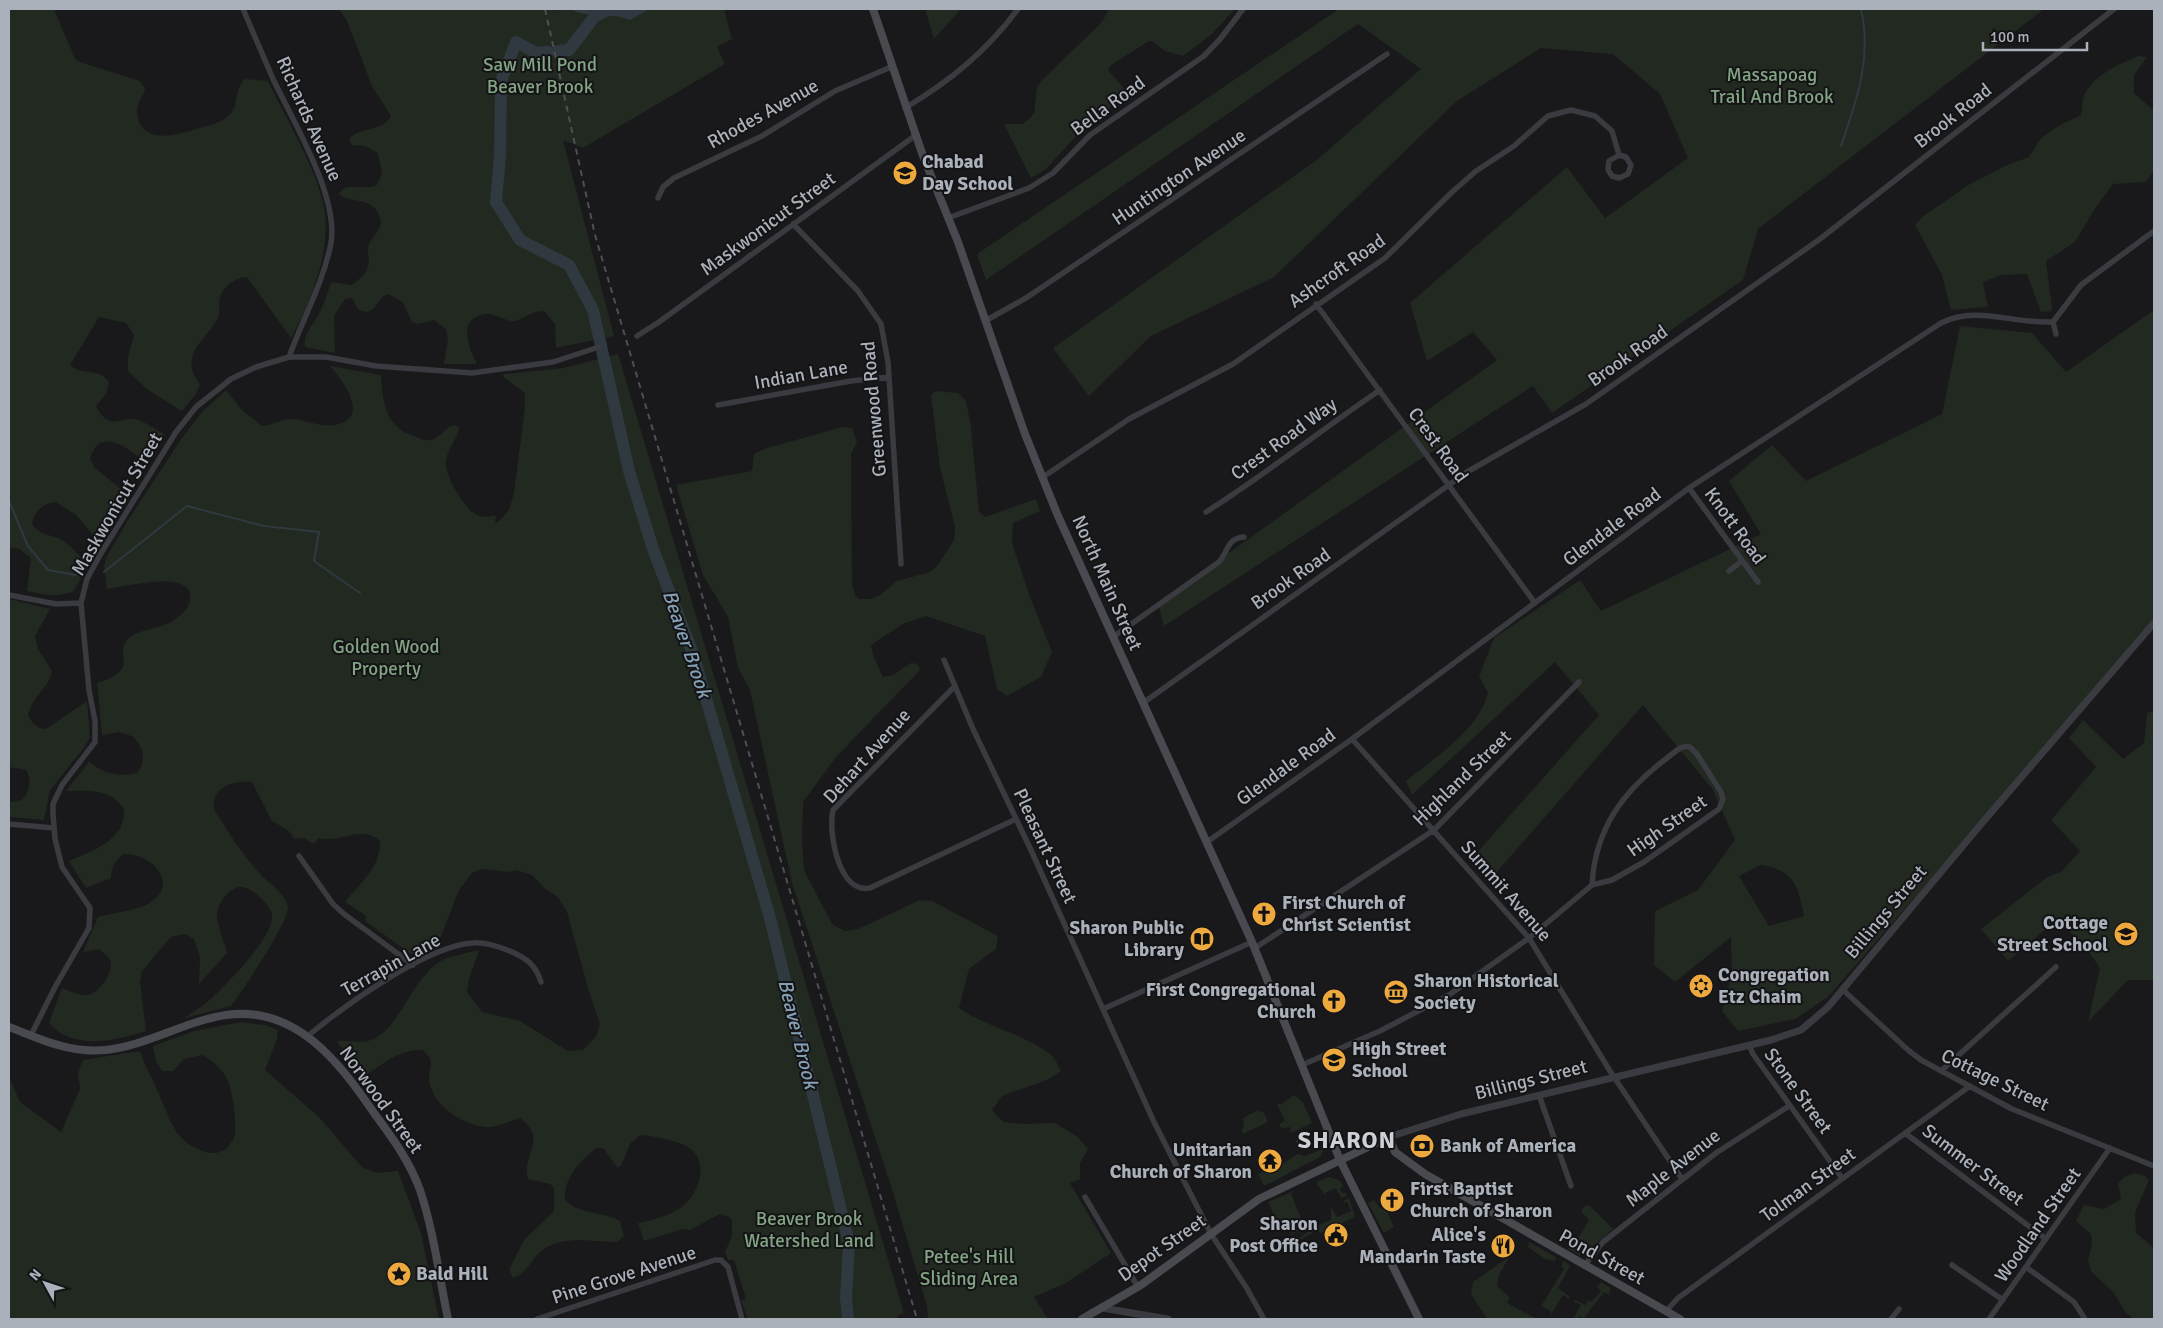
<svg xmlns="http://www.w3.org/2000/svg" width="2163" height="1328" font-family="Signika,sans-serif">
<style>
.green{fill:#212921;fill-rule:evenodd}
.water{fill:#2f393f}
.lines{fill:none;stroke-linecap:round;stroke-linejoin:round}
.stream{stroke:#2f393f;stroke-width:2}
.river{stroke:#2f393f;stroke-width:12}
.minor{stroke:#3a3b40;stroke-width:5.5}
.tertiary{stroke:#3a3b40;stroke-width:7}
.secondary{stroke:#484a50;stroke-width:8}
.rail{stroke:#4d4f55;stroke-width:2;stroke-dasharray:6 5;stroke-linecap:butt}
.labels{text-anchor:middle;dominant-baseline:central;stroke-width:4;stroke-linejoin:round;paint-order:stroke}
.park-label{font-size:19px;fill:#83a483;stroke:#141416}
.street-label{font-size:19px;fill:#abb1ba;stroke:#141416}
.poi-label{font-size:19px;font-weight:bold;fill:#abb1ba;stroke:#141416;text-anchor:start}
.water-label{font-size:20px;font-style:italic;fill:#84a0b4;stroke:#141416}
.district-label{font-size:24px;font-weight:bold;letter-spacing:1px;fill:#ccd0d6;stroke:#141416}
</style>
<rect width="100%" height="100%" fill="#19191b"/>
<path class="green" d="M9 9H54L75 59 80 62 140 81 145 89C143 96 137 104 137 111 139 145 175 136 196 129 206 126 219 124 228 116 240 107 233 90 245 79L268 81C285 117 317 169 324 207 332 249 311 303 291 338L247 277C236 277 223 287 220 297 218 305 221 313 217 320 204 342 178 356 200 384L196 394 182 411 148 390 128 371V357L134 335 126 323 99 317 70 365C82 376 99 367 109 382L106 394 96 406C110 434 121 414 138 420 147 423 155 429 164 434L145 462C129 449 99 425 90 459L95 468 126 493 98 541 76 515 56 502C43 504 36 509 32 523 37 534 47 534 58 538 68 543 82 556 87 566L74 591C57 598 44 595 27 591L31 558 19 549 9 548Z
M339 9H552L559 11V9H724L732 39 717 47 725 64 583 148 563 140 614 336 556 348 555 324 544 311C531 310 523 321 512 321 503 320 495 313 485 314 457 319 468 346 477 364H444L448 339 446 329 434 320 418 324 412 322 403 302 388 294C375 298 376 319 358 309L352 298 345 299 334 316 335 353 305 347C302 335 316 321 321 310 325 301 328 291 331 282L352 285C361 278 369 272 369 260 369 256 367 252 368 248 371 234 387 229 378 213 370 196 343 203 339 193L346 187H372L377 185 382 173 378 153 365 146 352 145 349 140C357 126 383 133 391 116L372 86 347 21Z
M925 9H961L934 39Z
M1109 9H1235L1212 34 1183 56 1165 51 1152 41H1149L1111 65 1108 70 1127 92 1125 98 1089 122 1046 169 1031 178 1004 124H1022L1029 119 1034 113 1037 87 1042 80 1102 22Z
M1339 9H2044L1758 229 1743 280 1552 413 1533 386 1164 626 1158 604 1497 360 1473 332 1427 361 1410 303 1567 167 1605 218 1688 158 1660 94 1613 54 1541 48 1457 101 1274 277 1151 336 1089 396 1053 348 1318 159 1421 69 1358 24 986 280 977 254Z
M2139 56 2147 57 2134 75V93L2154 111V170L2146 182 2113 184 2094 210 2075 242 2046 261 2052 308 2050 311 2041 312 2027 274 2001 275 1983 282 1988 307 1951 310 1942 275 1915 225 1922 217 1970 184 2005 166 2029 157 2041 138 2060 125 2081 115C2082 110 2082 104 2083 99 2089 77 2120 63 2139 56Z
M2154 310V622L1828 997 1795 1019 1738 1031 1722 1011 1732 974 1731 937 1675 982 1654 965 1655 911 1698 890 1735 840 1713 790 1643 705 1488 882 1473 857 1599 715 1555 662 1412 795 1406 781C1435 757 1478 731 1488 693L1479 676 1494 638 1580 580 1601 611 1761 534 1729 481 1772 445 1806 481 1942 414 1960 326 2032 333 2066 372ZM1761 865C1795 870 1798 887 1804 916L1769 926 1739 876Z
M618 354 904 1313 897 1316 898 1319H748L741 1301 746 1299 734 1260H728L725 1252 732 1236V1221L729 1217 720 1214 690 1230 683 1229 644 1241 638 1223C654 1220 676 1214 687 1202 700 1188 707 1164 692 1150 682 1141 653 1136 640 1135L630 1144 621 1166 617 1167 603 1148H596C578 1164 565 1175 565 1200 580 1215 603 1211 620 1221L624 1236 617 1242C594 1242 564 1235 544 1249 532 1257 528 1273 513 1278L509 1270 524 1240 554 1211V1188L550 1184 528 1179C521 1153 549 1141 520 1118 510 1121 496 1128 486 1127 464 1125 436 1108 430 1085 425 1070 439 1065 423 1050 399 1049 381 1065 362 1078L337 1041C348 1040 361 1044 371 1040 402 1028 412 974 445 959 455 955 468 953 479 950L469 979 467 992 482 1012 520 1021 568 1051 583 1050 596 1036 600 1024 588 988 567 912 558 897 545 889 532 875 516 870 508 872 482 869 472 873 459 890 441 936 428 944 427 948 416 954H411L365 921 366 916 345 902C360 883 381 867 380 841 361 824 340 844 318 838L314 844 304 838 294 839 288 830 272 821 252 782C233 780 211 787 214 809 227 831 246 860 264 878 272 885 286 895 288 907 290 920 242 992 231 1006L184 1018C193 1012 203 1006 212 998 227 983 274 937 272 916 272 906 250 885 239 887 229 889 216 905 217 916 218 927 224 941 227 953L199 984 200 957 194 939 185 934 171 937 142 971 140 982 146 1031C115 1041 73 1051 49 1023L62 988C70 991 79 996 89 995 99 993 115 971 110 960 108 956 102 952 99 949L83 952 98 917C112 913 141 910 151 902 180 882 151 853 123 854 115 862 111 866 111 878L86 888 69 861C93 850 126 840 124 809 110 788 88 791 66 791L89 762C105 774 118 777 137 773 147 760 143 748 134 737L119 732 102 735 97 683C142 670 113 653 128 639 139 629 158 629 171 622 179 617 189 609 190 600 195 568 125 587 107 589L104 566 106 558 128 520 184 435 202 412 226 390 241 409 262 426C272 425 282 419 292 419 306 420 319 427 334 425 372 420 343 380 330 366L381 375C382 401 386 428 414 436 418 438 424 441 429 440 441 439 444 427 455 425L459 428C457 440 448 448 446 460 443 473 465 510 477 515 482 518 491 516 496 516L495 522H498L509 510 514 493 525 407V393L502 376 505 374 563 368Z
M935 391 958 393 966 401 971 427 979 512 985 517 1036 499 1040 511 1013 523 1012 543 1029 594 1052 652 1041 677 1007 696 997 689 985 636 926 616 903 624 871 645 873 655 883 677 893 675 911 663 918 664 920 670 836 757 803 802 802 840 804 870 832 924 845 931 858 929 920 900 932 901 998 936 996 949 969 969 959 1008C987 1027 1026 1035 1050 1054 1055 1058 1058 1065 1061 1071L1047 1080 1002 1096 992 1110 1003 1122 1024 1124 1055 1123 1078 1137 1088 1149 1080 1163V1179L1070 1183 1111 1253 1066 1283 1034 1297 1048 1319H928L927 1306 891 1186 792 883 750 690 738 668 728 617 703 575 676 485 752 471 754 454 764 449 842 427 852 428 857 442 851 454 852 583 855 595 859 599H870L880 595 897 581 930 572 938 565 954 540 955 527 940 468 931 395Z
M9 599 50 609 35 636 38 649 52 671C49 689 32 695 28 716 33 723 37 729 46 729L87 701 90 737 84 748 50 790 44 820 9 817V802L22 800C29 791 33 781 26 770L9 767Z
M2154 711V980H2128L2088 1022 2100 968 2087 949 2061 923 2046 929 2008 961 1981 929 2046 878 2062 871 2080 851 2051 820 2096 767 2069 738 2083 720 2123 759 2144 743 2147 713Z
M241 1022 265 1025 278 1030 277 1039 265 1070 319 1117 362 1167 376 1173 398 1171 421 1233 439 1319H9V1077L20 1102 61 1132 80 1089 78 1073 83 1060 140 1051C145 1066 152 1078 158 1092 171 1120 173 1142 206 1152 212 1154 222 1153 227 1148 230 1145 234 1138 235 1135 237 1123 232 1089 227 1079 221 1067 213 1062 203 1055L184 1059 173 1071H162L156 1061 153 1046 194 1031Z
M1294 1095 1303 1102 1312 1123 1291 1133 1290 1127 1281 1128 1279 1124 1285 1121 1277 1104H1282Z
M1259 1110 1260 1113 1263 1111 1268 1122 1243 1134 1241 1130 1244 1127 1243 1118Z
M1296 1142a7 7 0 1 1 14 0a7 7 0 1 1-14 0Z
M1324 1149 1320 1157 1264 1186 1258 1174 1271 1167 1273 1170 1298 1154 1304 1156Z
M2134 1173 2145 1176 2149 1180 2135 1213 2136 1233 2154 1248V1319H2134L2126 1313 2114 1293 2091 1271 2088 1261 2092 1244 2091 1234 2076 1221 2084 1205 2104 1209 2121 1199 2118 1184 2123 1178Z
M1329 1177 1339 1180 1343 1186 1340 1189 1342 1193H1346L1347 1196 1341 1198 1336 1188 1325 1193 1326 1197 1316 1182Z
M1296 1190 1291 1193 1299 1214 1307 1226 1292 1234 1285 1221 1278 1224 1268 1202Z
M1349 1198 1355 1217 1320 1233 1318 1230 1288 1246 1316 1226 1331 1220V1207L1337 1217 1351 1211 1347 1202 1344 1203 1343 1201Z
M1374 1200 1380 1208 1386 1209 1394 1227 1384 1233 1368 1203Z
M1589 1205 1613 1229 1585 1253 1579 1255 1568 1249 1569 1245 1576 1242 1589 1220 1581 1211 1585 1206Z
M1529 1242 1556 1257 1555 1261 1545 1259 1528 1247Z
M1510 1256 1499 1275 1497 1286 1510 1298 1507 1303 1537 1319H1487L1471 1294 1473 1282Z
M1564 1261 1570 1266 1558 1288 1570 1297 1569 1299 1563 1295 1549 1318 1551 1311 1541 1306 1564 1269 1561 1266Z
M1601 1282 1611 1288 1609 1295 1604 1292 1584 1318 1579 1316 1577 1319H1573L1581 1305 1574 1302 1575 1300 1585 1305 1588 1301H1592L1601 1291 1597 1287Z"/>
<path class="water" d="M570 9H650L630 20C609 11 592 20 570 9Z"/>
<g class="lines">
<path class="stream" d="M1841 146C1857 99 1872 59 1861 9
M9 501 28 546 48 570 76 575
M104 572 187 506 264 526 319 532 314 561 360 593"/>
<path class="river" d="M558 51 569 50 595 16 610 9
M548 52 537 53 516 42 501 81 500 155 496 202 520 240 569 265 593 310 629 471 653 549 693 654 770 918 849 1243 846 1298 848 1319"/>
<path class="minor" d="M243 9C253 32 263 56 273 79 293 121 339 197 331 243 323 284 303 318 289 357
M905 108C950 81 987 51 1018 9
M658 198 663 187 674 178 762 136 835 91 891 67
M948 218 1029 188 1053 173 1090 135 1204 56 1221 38 1243 9
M793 224 858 291 881 324 888 362 901 564
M1316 304 1535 603
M985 321 1026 298 1387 54
M2053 322 2081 285 2154 231
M637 336 659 322 916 135
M718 405 851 381 889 377
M1043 477 1129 419 1233 364 1385 258 1451 193 1476 171 1514 146 1548 116 1571 110 1595 116 1612 131 1619 155 1609 161 1608 170 1612 176 1619 178 1628 174 1631 165 1626 157 1619 155
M1689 488 1758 582
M1206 512C1266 474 1321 430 1380 390
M1729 571 1742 561
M9 595 56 604 81 603
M1113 637 1219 562C1228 552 1227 538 1244 537
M944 660 973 729 1030 848 1154 1122 1211 1234 1246 1287 1264 1319
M955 686 833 810C828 831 838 894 870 888L1016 819
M1143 703 1467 472 1586 404 1820 239 2114 9
M1352 739 1529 938 1610 1071 1682 1179
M9 824 54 828
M1207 842 1352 739 1689 488 1941 323C1976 305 2014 324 2051 322H2053L2056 334
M299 856 333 904 344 914 413 965
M1255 948 1434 830 1579 682
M1842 989 1908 1050 1921 1060 2012 1109 2154 1166
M1103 1009 1252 942
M31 1035 55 987 89 928 90 908 62 867 55 839 53 814V804L62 785 95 742V721L89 690 81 603 87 579 100 555 176 432 196 407 231 379 256 367 289 357H326L376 366 472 373 553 362 599 347
M309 1035C344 1006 428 945 473 943 486 942 499 947 510 951 526 958 536 965 541 982
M1749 1045 1753 1054 1842 1178
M1302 1065 1380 1031 1449 995 1529 938 1592 885 1612 880 1644 862 1719 809 1723 799 1721 792 1697 754 1690 747C1682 744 1674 753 1667 758 1623 791 1595 829 1592 885
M1941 1071 2056 967
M1539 1095 1571 1186
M1905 1133 2046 1239
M1085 1197 1138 1287
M1952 1265 2003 1300
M1584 1266 1603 1242 1716 1153 1789 1106
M2026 1267 2074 1302 2085 1319
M1666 1311 1678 1298 1970 1086
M537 1319 715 1260H721L728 1267 742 1319
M1891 1319 1899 1309
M1989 1319 2110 1148"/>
<path class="tertiary" d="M1389 1137 1461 1114 1771 1040 1801 1030 1828 1007 1982 823 2154 623
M1102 1308 1168 1319"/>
<path class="secondary" d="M873 9 923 156 958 242 1025 434 1058 516 1252 942 1340 1160 1419 1319
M9 1027C33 1036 58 1048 84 1050 133 1055 178 1022 226 1015 296 1005 339 1062 374 1113 392 1137 410 1162 420 1190 434 1232 439 1276 448 1319
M1082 1319 1141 1285 1259 1199 1389 1137 1395 1152 1425 1174 1680 1319"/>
<path class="rail" d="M545 9 595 235 917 1319"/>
</g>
<defs>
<symbol id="school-disc" viewBox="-11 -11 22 22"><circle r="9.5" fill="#eda83e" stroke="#141416"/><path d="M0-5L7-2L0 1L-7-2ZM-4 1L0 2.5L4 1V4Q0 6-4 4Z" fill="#111"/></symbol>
<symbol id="church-disc" viewBox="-11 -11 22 22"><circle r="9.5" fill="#eda83e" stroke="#141416"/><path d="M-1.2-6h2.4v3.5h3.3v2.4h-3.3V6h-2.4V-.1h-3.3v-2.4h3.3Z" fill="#111"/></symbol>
<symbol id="library-disc" viewBox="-11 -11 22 22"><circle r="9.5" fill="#eda83e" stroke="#141416"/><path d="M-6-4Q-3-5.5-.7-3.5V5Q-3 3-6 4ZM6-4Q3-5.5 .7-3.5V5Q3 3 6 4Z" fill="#111"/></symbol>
<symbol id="synagogue-disc" viewBox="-11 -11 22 22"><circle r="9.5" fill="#eda83e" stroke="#141416"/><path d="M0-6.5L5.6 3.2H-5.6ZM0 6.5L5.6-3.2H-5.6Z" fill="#111"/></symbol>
<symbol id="museum-disc" viewBox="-11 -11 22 22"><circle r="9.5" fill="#eda83e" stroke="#141416"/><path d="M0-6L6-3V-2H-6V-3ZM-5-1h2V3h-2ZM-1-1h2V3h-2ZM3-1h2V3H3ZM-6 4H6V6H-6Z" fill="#111"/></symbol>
<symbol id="bank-disc" viewBox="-11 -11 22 22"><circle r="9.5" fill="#eda83e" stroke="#141416"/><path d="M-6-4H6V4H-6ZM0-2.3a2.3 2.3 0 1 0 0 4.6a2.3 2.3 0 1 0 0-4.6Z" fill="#111"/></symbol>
<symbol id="temple-disc" viewBox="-11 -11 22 22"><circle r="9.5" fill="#eda83e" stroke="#141416"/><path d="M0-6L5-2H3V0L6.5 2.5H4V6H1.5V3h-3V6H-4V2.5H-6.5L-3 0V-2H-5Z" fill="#111"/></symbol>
<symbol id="civic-disc" viewBox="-11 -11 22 22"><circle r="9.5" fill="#eda83e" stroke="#141416"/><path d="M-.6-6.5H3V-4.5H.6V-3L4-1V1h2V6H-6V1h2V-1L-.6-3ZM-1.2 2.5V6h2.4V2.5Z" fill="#111"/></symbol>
<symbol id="restaurant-disc" viewBox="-11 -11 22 22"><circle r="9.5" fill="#eda83e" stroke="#141416"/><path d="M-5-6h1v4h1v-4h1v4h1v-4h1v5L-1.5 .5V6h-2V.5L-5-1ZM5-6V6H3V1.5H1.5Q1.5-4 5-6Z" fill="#111"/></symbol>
<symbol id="sight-disc" viewBox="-11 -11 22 22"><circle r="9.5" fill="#eda83e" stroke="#141416"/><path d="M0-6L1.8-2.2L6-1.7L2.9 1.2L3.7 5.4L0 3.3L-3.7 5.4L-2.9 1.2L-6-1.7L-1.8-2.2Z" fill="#111"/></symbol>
</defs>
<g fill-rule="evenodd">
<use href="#school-disc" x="891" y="159" width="28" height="28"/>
<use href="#church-disc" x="1250" y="900" width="28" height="28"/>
<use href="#school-disc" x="2112" y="920" width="28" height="28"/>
<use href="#library-disc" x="1188" y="925" width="28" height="28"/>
<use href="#synagogue-disc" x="1687" y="972" width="28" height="28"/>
<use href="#museum-disc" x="1382" y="978" width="28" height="28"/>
<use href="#church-disc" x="1320" y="987" width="28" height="28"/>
<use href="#school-disc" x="1320" y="1046" width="28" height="28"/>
<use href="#bank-disc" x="1408" y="1132" width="28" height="28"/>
<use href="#temple-disc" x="1256" y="1147" width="28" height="28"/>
<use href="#church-disc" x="1378" y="1186" width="28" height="28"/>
<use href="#civic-disc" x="1322" y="1221" width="28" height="28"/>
<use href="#restaurant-disc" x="1489" y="1232" width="28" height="28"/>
<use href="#sight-disc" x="385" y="1260" width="28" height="28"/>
</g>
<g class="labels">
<g class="park-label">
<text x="540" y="65">Saw Mill Pond<tspan x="540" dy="22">Beaver Brook</tspan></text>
<text x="1772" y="75">Massapoag<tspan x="1772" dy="22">Trail And Brook</tspan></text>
<text x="386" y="647">Golden Wood<tspan x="386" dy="22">Property</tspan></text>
<text x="809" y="1219">Beaver Brook<tspan x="809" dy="22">Watershed Land</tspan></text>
<text x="969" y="1257">Petee's Hill<tspan x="969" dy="22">Sliding Area</tspan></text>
</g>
<g class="street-label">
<text transform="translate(1108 106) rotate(-36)">Bella Road</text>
<text transform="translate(763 114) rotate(-29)">Rhodes Avenue</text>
<text transform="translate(1953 116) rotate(-38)">Brook Road</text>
<text transform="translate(309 119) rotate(66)">Richards Avenue</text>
<text transform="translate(1179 177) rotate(-34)">Huntington Avenue</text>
<text transform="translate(768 224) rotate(-36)">Maskwonicut Street</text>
<text transform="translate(1337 271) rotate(-35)">Ashcroft Road</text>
<text transform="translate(1628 356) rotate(-35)">Brook Road</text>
<text transform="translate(801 375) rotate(-10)">Indian Lane</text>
<text transform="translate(874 409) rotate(-95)">Greenwood Road</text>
<text transform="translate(1284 439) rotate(-36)">Crest Road Way</text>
<text transform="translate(1438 445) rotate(54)">Crest Road</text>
<text transform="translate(117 504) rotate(-60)">Maskwonicut Street</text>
<text transform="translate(1735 526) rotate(54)">Knott Road</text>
<text transform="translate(1612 527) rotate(-37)">Glendale Road</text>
<text transform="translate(1291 579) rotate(-35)">Brook Road</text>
<text transform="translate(1107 583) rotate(66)">North Main Street</text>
<text transform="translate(867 756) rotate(-48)">Dehart Avenue</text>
<text transform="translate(1286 767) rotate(-36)">Glendale Road</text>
<text transform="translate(1462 778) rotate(-44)">Highland Street</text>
<text transform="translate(1667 826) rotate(-35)">High Street</text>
<text transform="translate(1045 846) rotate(65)">Pleasant Street</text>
<text transform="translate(1506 891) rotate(49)">Summit Avenue</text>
<text transform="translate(1886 912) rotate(-50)">Billings Street</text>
<text transform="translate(391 965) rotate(-29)">Terrapin Lane</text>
<text transform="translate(1531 1080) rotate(-14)">Billings Street</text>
<text transform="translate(1995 1080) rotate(26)">Cottage Street</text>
<text transform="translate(1798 1091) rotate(54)">Stone Street</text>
<text transform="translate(381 1100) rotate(54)">Norwood Street</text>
<text transform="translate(1973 1165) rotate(37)">Summer Street</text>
<text transform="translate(1673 1168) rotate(-38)">Maple Avenue</text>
<text transform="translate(1808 1185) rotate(-36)">Tolman Street</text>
<text transform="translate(2038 1225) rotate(-55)">Woodland Street</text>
<text transform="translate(1162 1248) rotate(-35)">Depot Street</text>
<text transform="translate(1602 1257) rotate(29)">Pond Street</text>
<text transform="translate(624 1275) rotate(-18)">Pine Grove Avenue</text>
</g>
<g class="poi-label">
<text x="922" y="162">Chabad<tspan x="922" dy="22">Day School</tspan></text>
<text x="1282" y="903">First Church of<tspan x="1282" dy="22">Christ Scientist</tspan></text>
<text x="2108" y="923" text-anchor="end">Cottage<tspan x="2108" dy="22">Street School</tspan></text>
<text x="1184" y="928" text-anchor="end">Sharon Public<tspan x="1184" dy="22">Library</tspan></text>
<text x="1718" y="975">Congregation<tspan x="1718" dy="22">Etz Chaim</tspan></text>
<text x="1414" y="981">Sharon Historical<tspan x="1414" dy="22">Society</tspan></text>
<text x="1316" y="990" text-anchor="end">First Congregational<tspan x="1316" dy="22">Church</tspan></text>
<text x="1352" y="1049">High Street<tspan x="1352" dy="22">School</tspan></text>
<text x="1440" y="1146">Bank of America</text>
<text x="1252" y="1150" text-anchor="end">Unitarian<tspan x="1252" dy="22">Church of Sharon</tspan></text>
<text x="1410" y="1189">First Baptist<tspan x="1410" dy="22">Church of Sharon</tspan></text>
<text x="1318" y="1224" text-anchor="end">Sharon<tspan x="1318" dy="22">Post Office</tspan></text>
<text x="1486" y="1235" text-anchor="end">Alice's<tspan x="1486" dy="22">Mandarin Taste</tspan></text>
<text x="416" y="1274">Bald Hill</text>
</g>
<g class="water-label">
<text transform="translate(687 644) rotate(71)">Beaver Brook</text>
<text transform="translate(798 1034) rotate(76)">Beaver Brook</text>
</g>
<g class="district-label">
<text x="1347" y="1140">SHARON</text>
</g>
</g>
<rect width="2163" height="1328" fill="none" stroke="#abb1ba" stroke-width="20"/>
<g transform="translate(45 1283) rotate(310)" stroke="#141416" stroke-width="4" paint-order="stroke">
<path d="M0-4L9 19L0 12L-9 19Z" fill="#abb1ba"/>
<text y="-8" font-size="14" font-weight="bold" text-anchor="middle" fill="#abb1ba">N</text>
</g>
<path d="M1983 42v8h104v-8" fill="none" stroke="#abb1ba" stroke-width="2.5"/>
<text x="1990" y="42" font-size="15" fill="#abb1ba" stroke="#141416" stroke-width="4" paint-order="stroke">100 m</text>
</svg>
